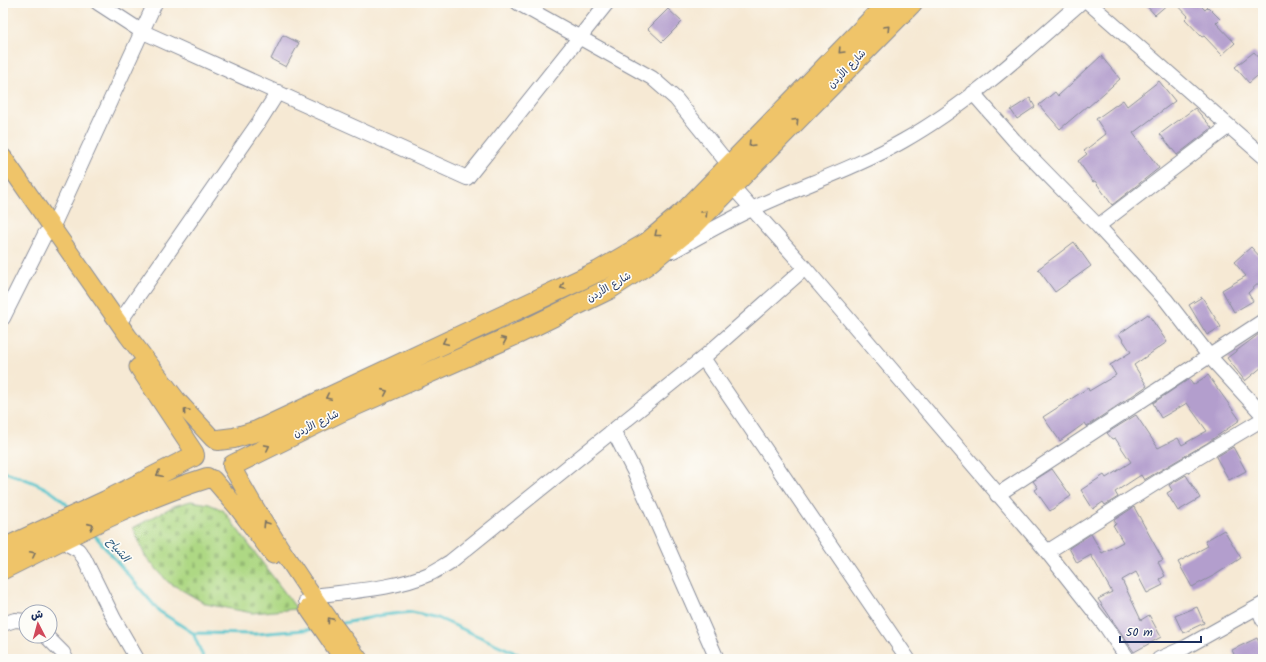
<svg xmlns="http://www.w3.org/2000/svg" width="1266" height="662" font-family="Kalam,'Playpen Sans Arabic',sans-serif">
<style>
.cemetery{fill:url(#cemetery-stones);stroke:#648471}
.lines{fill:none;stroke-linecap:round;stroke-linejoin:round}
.stream{stroke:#57c4cc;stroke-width:3}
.building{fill:#b39ecd}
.minor-casing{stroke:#888c99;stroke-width:16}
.major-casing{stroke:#888c99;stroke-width:19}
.highway-casing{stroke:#888c99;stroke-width:22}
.minor{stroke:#fff;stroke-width:14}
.major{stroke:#efc469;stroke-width:17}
.highway{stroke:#efc469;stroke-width:20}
.oneway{stroke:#7a7263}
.labels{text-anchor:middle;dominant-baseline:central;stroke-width:3.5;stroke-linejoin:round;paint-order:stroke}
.street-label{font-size:10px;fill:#1b2f5e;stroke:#fdfcf7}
.water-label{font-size:11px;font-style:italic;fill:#2d5c7f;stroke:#fdfcf7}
</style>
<defs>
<pattern id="cemetery-stones" width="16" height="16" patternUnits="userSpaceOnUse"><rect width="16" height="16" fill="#aed884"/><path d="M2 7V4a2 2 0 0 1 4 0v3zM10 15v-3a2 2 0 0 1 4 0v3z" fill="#95ba74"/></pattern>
</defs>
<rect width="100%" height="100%" fill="#fdfcf7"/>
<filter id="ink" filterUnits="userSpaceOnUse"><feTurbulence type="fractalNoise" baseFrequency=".025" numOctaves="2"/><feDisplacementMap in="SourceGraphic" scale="8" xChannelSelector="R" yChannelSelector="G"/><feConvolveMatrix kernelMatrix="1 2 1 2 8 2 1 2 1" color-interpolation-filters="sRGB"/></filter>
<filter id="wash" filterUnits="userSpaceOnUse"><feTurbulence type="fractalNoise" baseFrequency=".012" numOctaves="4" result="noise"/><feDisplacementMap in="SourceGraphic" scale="16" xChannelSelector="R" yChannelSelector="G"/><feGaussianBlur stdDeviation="0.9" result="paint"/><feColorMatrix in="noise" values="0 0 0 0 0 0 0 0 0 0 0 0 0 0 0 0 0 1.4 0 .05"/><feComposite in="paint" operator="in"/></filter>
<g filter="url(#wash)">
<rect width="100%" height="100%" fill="#f6e9d4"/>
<path class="cemetery" d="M191 501 209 504 223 510 297 609 252 613 206 604 168 582 145 556 133 528 174 506Z"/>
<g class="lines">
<path class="stream" d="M3 471C32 482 49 485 71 509
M92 532 159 611 193 633 204 659
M339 624 383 615 412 612 438 618 529 659
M193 633 257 634 316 629"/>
</g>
<g id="blocks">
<path class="building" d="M1144 3H1169L1155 15Z
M1176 3H1198L1205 10 1208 7 1220 19 1216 23 1235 43 1222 55 1204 36 1202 37 1185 19 1188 16Z
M668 9 682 22 662 42 648 29Z
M283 35 299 43 286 67 271 59Z
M1254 52 1263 62V71L1249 83 1235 67Z
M1101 56 1120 79 1088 107 1087 106 1060 129 1039 105 1055 92 1058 96Z
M1159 81 1175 101 1133 133 1159 168 1112 205 1095 181 1093 182 1078 161 1087 154 1084 151 1106 134 1096 119 1123 100 1127 106Z
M1030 98 1035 107 1017 119 1011 110Z
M1195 108 1212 128 1177 155 1160 134Z
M1074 242 1091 266 1055 292 1038 269Z
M1251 247 1263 260V279L1248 293 1253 301 1234 312 1222 290 1246 276 1234 262Z
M1202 297 1221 327 1207 335 1189 305Z
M1148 314 1167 342 1134 365 1147 386 1087 426 1085 423 1060 441 1043 417 1088 388 1089 391 1116 375 1110 365 1131 352 1119 334Z
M1263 331V366L1245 381 1227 358Z
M1208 375 1240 420 1207 443 1144 480 1141 475 1115 492 1118 497 1105 505 1103 502 1093 509 1081 490 1104 475 1106 478 1131 462 1115 438 1112 439 1107 433 1136 415 1158 448 1178 438 1182 445 1207 431 1187 403 1161 418 1153 403 1189 379 1193 385Z
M1233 447 1246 471 1229 480 1216 457Z
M1052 469 1071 496 1050 511 1035 490 1038 488 1033 481Z
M1186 475 1200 498 1178 511 1167 493 1172 490 1169 485Z
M1134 507 1163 560 1158 562 1165 576 1160 579 1163 585 1147 593 1136 572 1122 580 1141 620 1149 615 1161 637 1134 652 1098 599 1112 592 1091 555 1077 563 1069 548 1091 534 1102 553 1123 542 1113 525 1116 524 1114 520Z
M1224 530 1241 558 1215 575 1192 587 1178 562 1208 546 1205 541Z
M1197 607 1204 623 1183 633 1175 616Z
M1257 638 1263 651V657L1259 659H1236L1232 650Z"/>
</g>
</g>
<g filter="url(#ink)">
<use href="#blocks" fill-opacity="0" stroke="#888c99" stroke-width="1"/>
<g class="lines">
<defs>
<path id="minor" d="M98 3 141 31 467 178 607 3
M518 3 652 78 676 99 730 166
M1089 3 1263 156
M973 93 1014 140 1098 226 1166 300 1210 357 1263 415
M731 185 805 268 1044 548 1107 628 1128 659
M1098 226 1229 126
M52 228 155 3
M673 251C700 236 726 221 754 208 803 185 856 168 903 141 967 105 1026 51 1080 3
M3 318 45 234
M119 323 259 122 278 92
M703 358 908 659
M613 430 634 471 717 659
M997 495 1263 321
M60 540 78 550 84 558 114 619 137 659
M1047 552 1159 481 1263 419
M306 601 313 596C349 591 396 589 429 574 436 571 443 566 450 562L703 358 805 268
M1258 607 1263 620
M3 624 15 620 26 621
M46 636 63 653 66 659
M1159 659 1186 647 1263 604"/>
<path id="major" d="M3 157 128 336 177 400 213 439
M138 367 195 453
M232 467C269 534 312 598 359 659
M213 479 237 507 273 555
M308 608 343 659"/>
<path id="highway" d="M218 440 234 438 257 431 599 271 647 243 687 209 888 3
M233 465 340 412 517 334 609 289 646 265 692 227 912 3
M3 549 106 501 194 456
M3 569C69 536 136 500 207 478"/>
</defs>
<use href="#minor" class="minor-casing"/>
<use href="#major" class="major-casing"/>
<use href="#highway" class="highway-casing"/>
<use href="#minor" class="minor"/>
<use href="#major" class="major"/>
<use href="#highway" class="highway"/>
</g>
<defs><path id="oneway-chevron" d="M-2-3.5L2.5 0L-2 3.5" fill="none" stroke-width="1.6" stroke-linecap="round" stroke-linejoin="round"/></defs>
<g class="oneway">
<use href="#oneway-chevron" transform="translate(887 28) rotate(-46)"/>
<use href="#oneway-chevron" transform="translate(841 51) rotate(134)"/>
<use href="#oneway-chevron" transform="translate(796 121) rotate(-46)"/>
<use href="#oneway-chevron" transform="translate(751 144) rotate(134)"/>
<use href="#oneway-chevron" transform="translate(705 213) rotate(-47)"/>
<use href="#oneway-chevron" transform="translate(657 234) rotate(141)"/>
<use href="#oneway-chevron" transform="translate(563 287) rotate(155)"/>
<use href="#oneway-chevron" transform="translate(504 340) rotate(-24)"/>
<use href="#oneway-chevron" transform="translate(445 342) rotate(155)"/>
<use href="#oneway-chevron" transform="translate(385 392) rotate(-24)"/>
<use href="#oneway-chevron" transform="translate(328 397) rotate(155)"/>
<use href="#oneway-chevron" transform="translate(186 411) rotate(-131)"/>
<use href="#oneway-chevron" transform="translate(267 447) rotate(-27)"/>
<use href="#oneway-chevron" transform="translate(159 474) rotate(154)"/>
<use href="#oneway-chevron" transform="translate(266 524) rotate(-123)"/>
<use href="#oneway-chevron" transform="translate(91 526) rotate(-24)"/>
<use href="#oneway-chevron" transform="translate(33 554) rotate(-27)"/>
<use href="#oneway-chevron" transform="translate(330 620) rotate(-126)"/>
</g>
</g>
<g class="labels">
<g class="street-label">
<text transform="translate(847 69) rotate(-46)">شارع الأردن</text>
<text transform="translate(609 287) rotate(-30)">شارع الأردن</text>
<text transform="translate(316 424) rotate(-26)">شارع الأردن</text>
</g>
<g class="water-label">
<text transform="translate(118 550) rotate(49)">الشياح</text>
</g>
</g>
<rect width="1266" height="662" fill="none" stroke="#fdfcf7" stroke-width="16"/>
<g transform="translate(38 624) rotate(354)"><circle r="19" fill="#fdfcf7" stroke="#a3aaba"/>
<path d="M0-3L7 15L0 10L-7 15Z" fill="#d1495b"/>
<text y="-6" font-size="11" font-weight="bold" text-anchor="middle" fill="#1b2f5e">ش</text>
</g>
<path d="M1120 636v6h81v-6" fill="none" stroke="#1b2f5e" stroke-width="2"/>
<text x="1126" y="636" font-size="12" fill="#1b2f5e" stroke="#fdfcf7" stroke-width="3" paint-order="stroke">50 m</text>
</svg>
